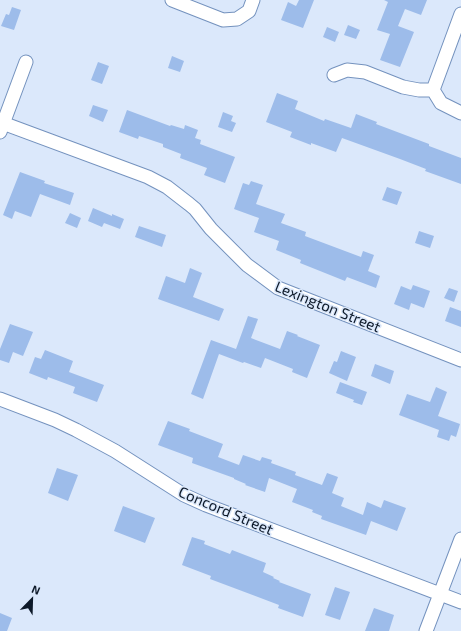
<svg xmlns="http://www.w3.org/2000/svg" width="461" height="631" font-family="'Exo 2',sans-serif">
<style>
.building{fill:#9dbcea}
.lines{fill:none;stroke-linecap:round;stroke-linejoin:round}
.minor-casing{stroke:#7492be;stroke-width:15}
.minor{stroke:#fff;stroke-width:13}
.labels{text-anchor:middle;dominant-baseline:central;stroke-width:3;stroke-linejoin:round;paint-order:stroke}
.street-label{font-size:15px;fill:#0d1929;stroke:#dbe8fb}
</style>
<rect width="100%" height="100%" fill="#dbe8fb"/>
<path class="building" d="M299 0H314L303 28 281 20 288 2 296 6Z
M384 0H427L421 15 405 9 398 26 414 32 400 67 380 60 390 34 377 30 388 2Z
M12 7 21 10 14 30 1 26 6 14 9 15Z
M348 25 360 30 356 39 344 35Z
M327 27 339 32 335 42 323 37Z
M172 56 184 61 180 72 168 68Z
M98 62 109 66 102 84 91 80Z
M277 93 298 101 295 109 324 121 325 119 351 128 356 114 377 122 376 124 429 144V146L461 158V184L425 171 426 169 400 159 342 138 336 152 311 143V145L290 137 292 132 266 122Z
M93 105 108 110 103 122 89 116Z
M127 110 170 126 171 125 184 129 185 125 198 130 195 138 201 140 200 144 235 157 225 183 204 175 207 168 180 158 181 154 163 147V144L139 136 138 139 119 132Z
M223 112 233 116 231 121 236 123 232 132 218 127Z
M20 172 45 181 44 183 74 193 70 205 40 194 31 217 15 211 12 219 3 215Z
M251 181 263 185 256 204 285 214 281 223 306 232 305 236 361 257 363 251 374 255 368 271 380 276 376 288 347 277 345 281 300 263 301 260 276 250 279 241 254 232 259 218 234 209 243 183 249 185Z
M387 187 402 192 397 205 382 200Z
M93 208 112 216V214L124 219 120 229 104 223 102 227 88 221Z
M70 213 81 218 77 228 65 223Z
M139 226 166 235 162 247 135 237Z
M419 231 434 236 430 248 415 243Z
M190 268 202 273 193 297 224 309 219 321 158 299 166 276 185 283Z
M413 285 430 291 424 308 411 303 409 310 394 304 401 286 411 290Z
M449 288 458 291 454 302 444 298Z
M450 307 461 311V327L445 321Z
M248 316 258 319 251 338 280 349 287 331 298 335 297 336 320 345 307 378 292 372 293 369 265 358 261 368 244 362 243 363 219 354 203 399 191 394 211 340 236 349Z
M10 324 33 332 23 356 13 352 9 363 0 360V349Z
M45 350 73 361 69 372 104 385 97 402 73 393 75 387 48 377 47 380 29 373 35 357 41 359Z
M341 351 356 357 347 381 329 373 334 361 337 362Z
M375 364 394 371 390 384 371 376Z
M340 382 367 392 362 405 353 402 354 400 336 393Z
M436 387 447 392 438 416 460 424 456 437 451 435 449 441 437 437 439 430 399 415 407 394 430 402Z
M168 421 190 429 189 431 223 444 218 457 239 465 243 455 260 461 262 457 272 460 271 463 296 472 295 475 322 485 327 473 338 477 332 493 344 498 341 506 363 515 367 502 381 508 384 500 406 508 397 531 371 521 366 535 321 519 322 516 312 512 313 510 292 502 297 489 269 478 265 492 245 485 246 484 234 479V478L192 463 193 458 158 445Z
M57 468 78 475 68 501 48 493Z
M123 506 155 518 145 543 114 531Z
M192 537 205 541 204 544 230 554 232 550 266 563 263 572 274 577 273 578 280 581 279 582 311 594 303 617 278 608 279 605 210 579 211 576 182 565Z
M335 587 350 592 340 620 325 615Z
M374 608 394 615 389 631H365Z
M0 613 12 618 7 631H0Z"/>
<g class="lines">
<defs>
<path id="minor" d="M172 0 223 20 237 19 249 11 253 0
M334 75 347 70 365 72 403 87 419 90H433
M433 90 461 14
M433 90 441 103 461 113
M0 122 148 177 167 187 189 204 195 209 211 229 247 265 278 288 461 360
M0 132 26 62
M0 399 55 420 76 430 115 451 184 495 206 505 461 602
M426 631 461 539"/>
</defs>
<use href="#minor" class="minor-casing"/>
<use href="#minor" class="minor"/>
</g>
<g class="labels">
<g class="street-label">
<text transform="translate(328 306) rotate(22)">Lexington Street</text>
<text transform="translate(226 510) rotate(23)">Concord Street</text>
</g>
</g>
<g transform="translate(32 599) rotate(23)" stroke="#dbe8fb" stroke-width="3" paint-order="stroke">
<path d="M0-3L7 15L0 10L-7 15Z" fill="#0d1929"/>
<text y="-6" font-size="11" font-weight="bold" text-anchor="middle" fill="#0d1929">N</text>
</g>
</svg>
